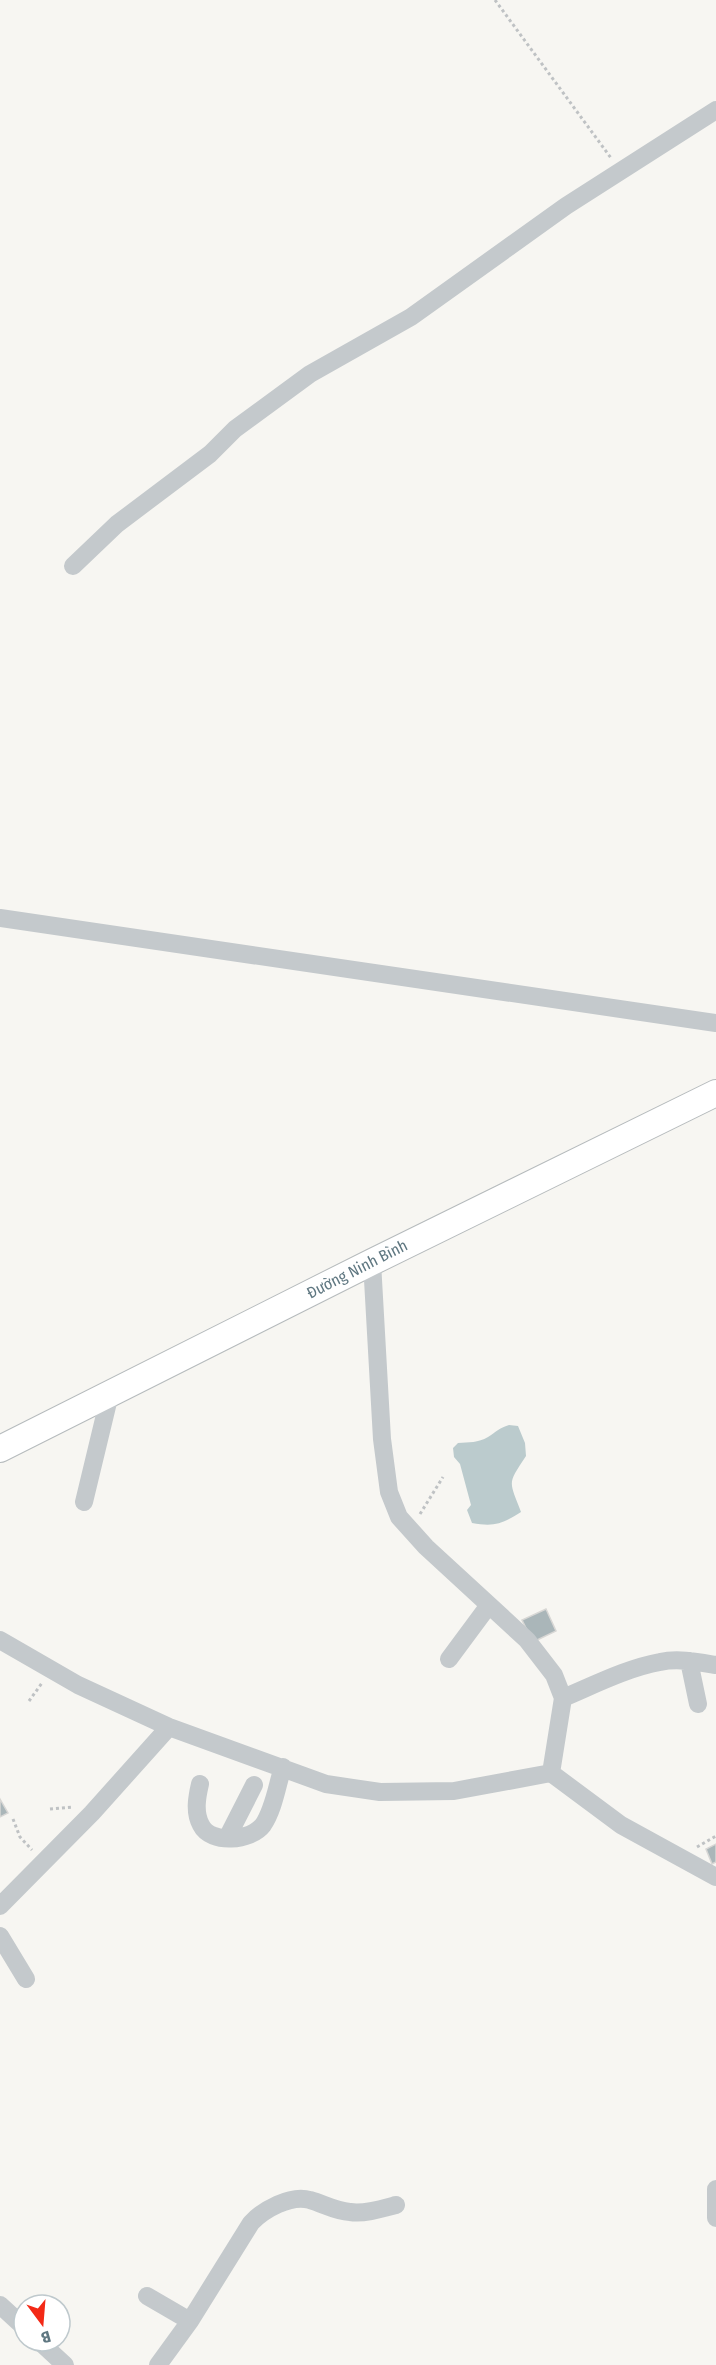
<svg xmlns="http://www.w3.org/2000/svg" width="716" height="2365" font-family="'Fira Sans Condensed',sans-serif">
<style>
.water{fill:#bbcbcd}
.building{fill:#aab6b9;stroke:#d8d7d5;stroke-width:1.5}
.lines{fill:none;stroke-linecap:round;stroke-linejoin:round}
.highway-casing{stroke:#b6bbbd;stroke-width:28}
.path{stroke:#bfc2c4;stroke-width:3;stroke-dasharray:3 3;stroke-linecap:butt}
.minor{stroke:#c4c9cc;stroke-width:18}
.highway{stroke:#fff;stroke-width:26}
.labels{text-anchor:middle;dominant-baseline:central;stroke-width:6;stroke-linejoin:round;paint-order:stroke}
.street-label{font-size:16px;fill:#5f7781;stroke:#fff}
</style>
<rect width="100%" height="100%" fill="#f7f6f2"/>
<path class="water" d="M509 1425 518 1426 525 1443 526 1456C507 1485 509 1480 521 1512 502 1524 494 1527 472 1523L467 1510 471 1505 460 1464 454 1457 453 1448 458 1443C469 1442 478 1443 488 1437 496 1432 499 1428 509 1425Z"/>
<path class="building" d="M546 1609 556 1631 533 1642 522 1620Z
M0 1799 8 1813 0 1817Z
M716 1844V1862L712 1864 706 1849Z"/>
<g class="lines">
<defs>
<path id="highway" d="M0 1449 372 1262 716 1093"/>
</defs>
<use href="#highway" class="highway-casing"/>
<path class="path" d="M495 0 611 158
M420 1514 443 1477
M29 1701 42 1683
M50 1809 73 1807
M13 1819 20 1837 32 1850
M697 1847 716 1836"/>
<path class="minor" d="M73 566 117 524 210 454 235 429 310 374 411 317 566 206 716 110
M0 918 716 1023
M372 1262 382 1439 389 1492 399 1517 426 1547 527 1640 554 1675 563 1698 551 1773
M84 1502 110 1394
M0 1640 78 1685 169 1727 326 1784 380 1792 454 1791 551 1773 621 1825 716 1877
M449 1659 489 1605
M689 1661 698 1704
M563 1698C594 1685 627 1668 660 1662 678 1658 698 1662 716 1665
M200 1784C197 1797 194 1812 201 1825 211 1845 251 1841 263 1825 274 1809 277 1785 283 1767
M227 1838 254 1785
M0 1906 92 1813 169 1727
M0 1936 26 1979
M716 2189V2218
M147 2296 190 2321
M0 2305 24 2327
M39 2341 65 2365
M158 2365 190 2321 251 2223C263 2210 291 2194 310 2200 324 2204 335 2211 350 2212 364 2214 381 2209 396 2205"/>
<use href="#highway" class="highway"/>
</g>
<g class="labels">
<g class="street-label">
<text transform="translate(357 1269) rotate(-27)">Đường Ninh Bình</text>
</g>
</g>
<g transform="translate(42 2323) rotate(164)"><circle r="28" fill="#ffffff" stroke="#bfc9cd" stroke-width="1.5"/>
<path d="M0-4.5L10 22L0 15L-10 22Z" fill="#f32916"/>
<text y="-9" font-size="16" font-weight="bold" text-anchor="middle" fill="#5f7781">B</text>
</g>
</svg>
